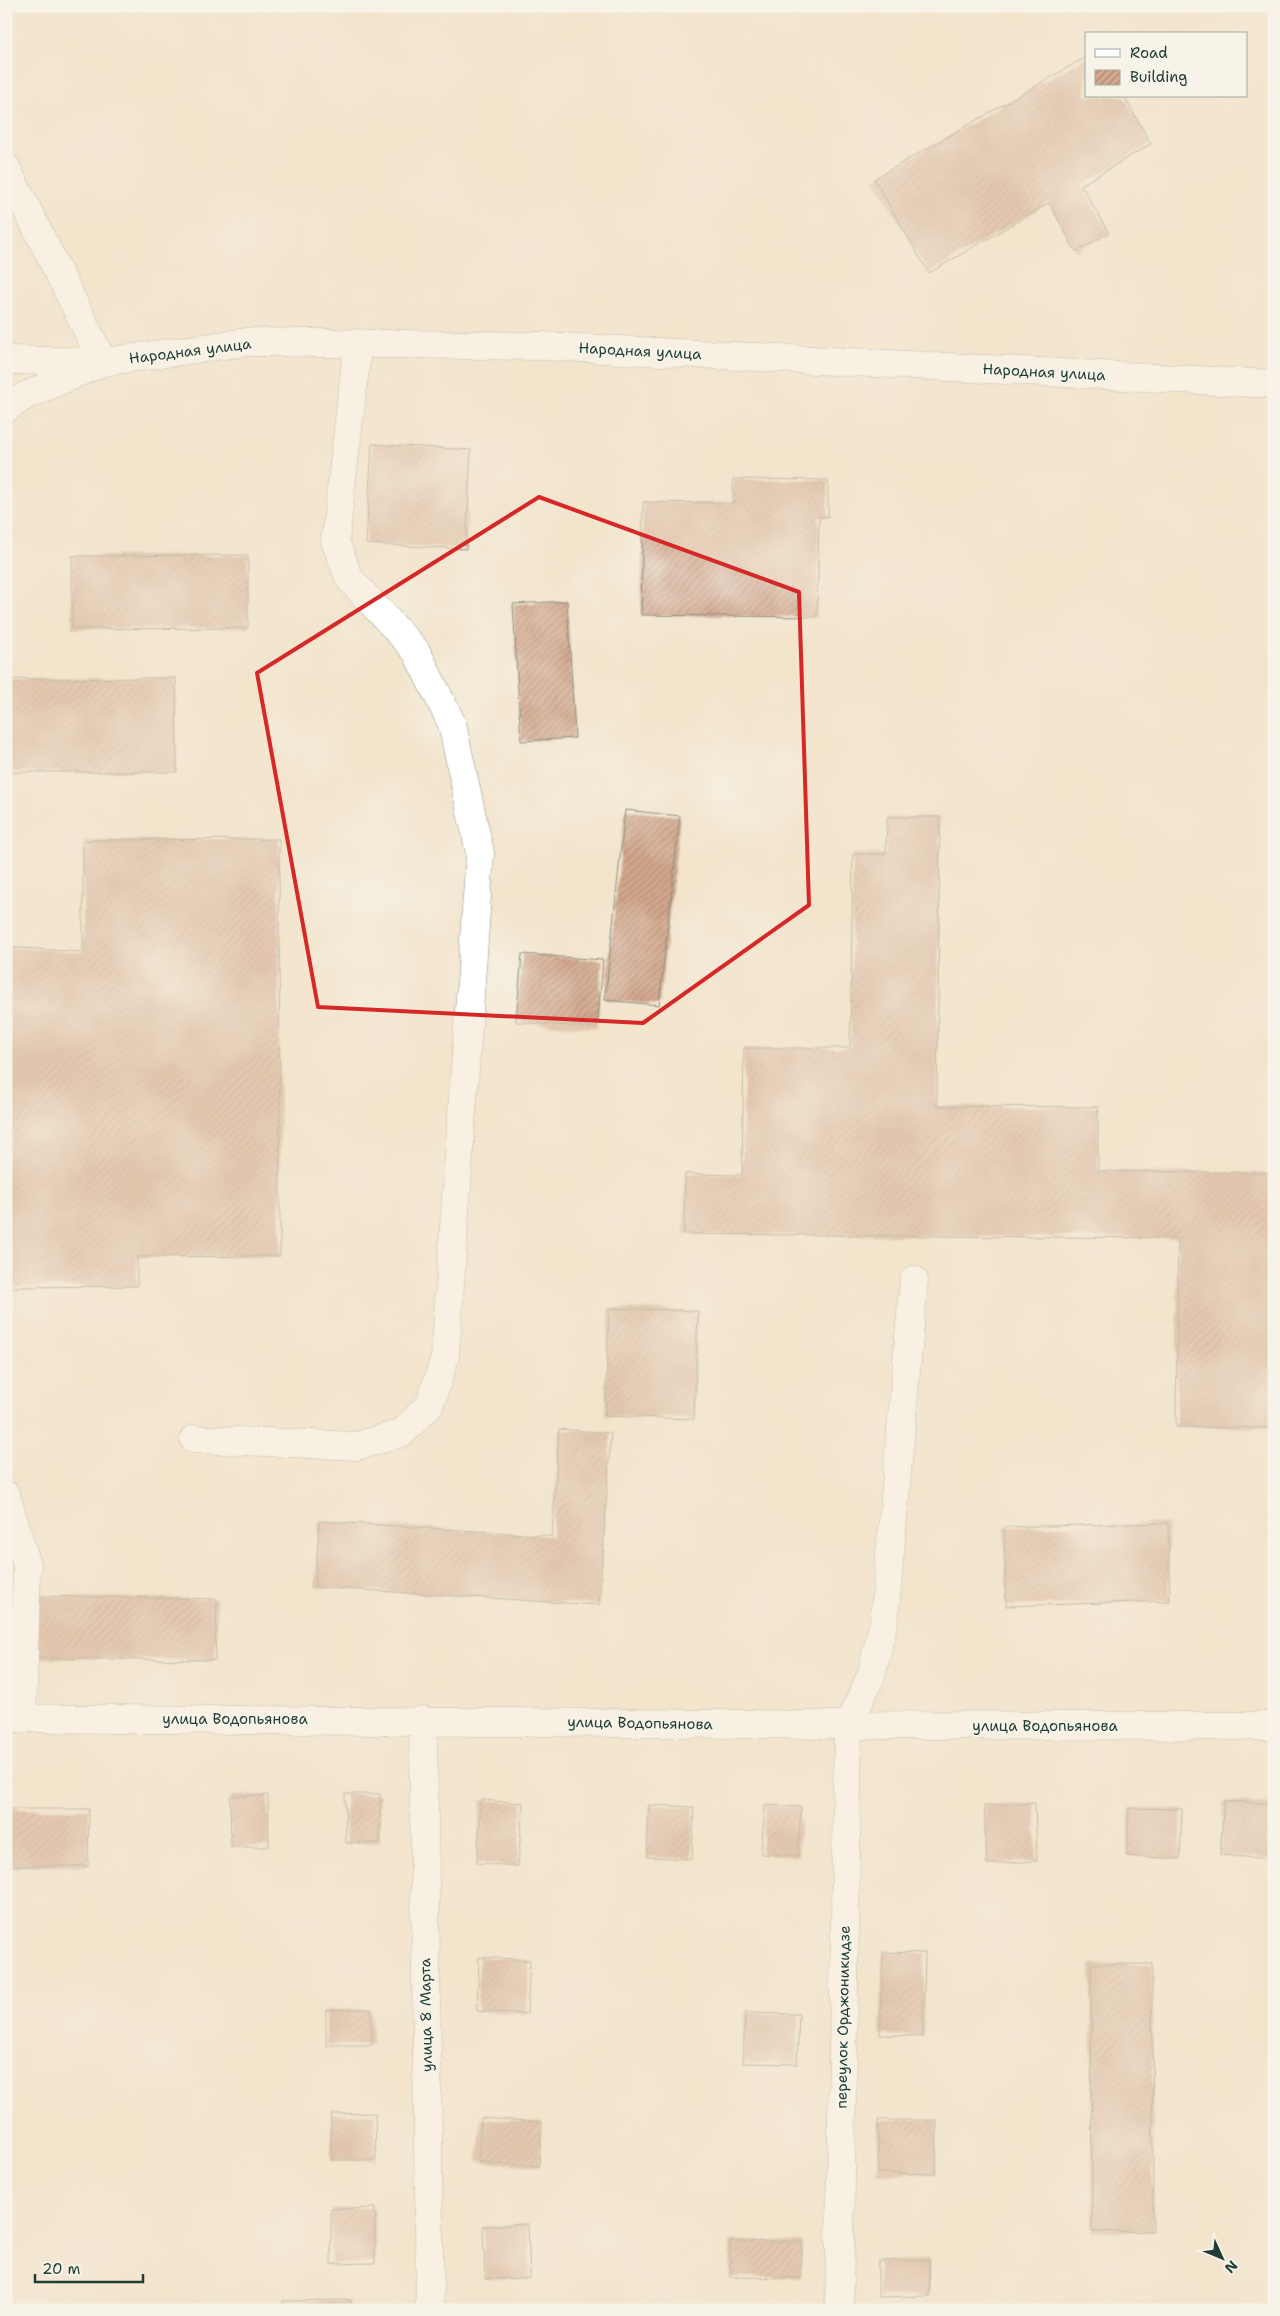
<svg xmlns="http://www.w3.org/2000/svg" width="1280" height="2316" font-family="'Shantell Sans',sans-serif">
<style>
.building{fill:url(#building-hatch)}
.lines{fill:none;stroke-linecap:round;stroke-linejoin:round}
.minor-casing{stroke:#899080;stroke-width:29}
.minor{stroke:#fff;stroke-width:28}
.marked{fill:none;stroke:#d62828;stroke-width:4;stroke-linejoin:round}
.labels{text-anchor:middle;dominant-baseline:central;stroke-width:5;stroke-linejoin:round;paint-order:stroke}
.street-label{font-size:15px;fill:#1f3d34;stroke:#f7f3e8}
</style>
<defs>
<pattern id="building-hatch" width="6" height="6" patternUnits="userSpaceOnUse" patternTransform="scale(1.25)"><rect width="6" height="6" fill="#d4a88e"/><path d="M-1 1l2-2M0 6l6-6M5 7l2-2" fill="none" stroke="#ab8a75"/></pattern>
</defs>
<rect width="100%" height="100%" fill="#f7f3e8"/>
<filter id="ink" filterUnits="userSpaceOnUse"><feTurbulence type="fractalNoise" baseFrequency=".02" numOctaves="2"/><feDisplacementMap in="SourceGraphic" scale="10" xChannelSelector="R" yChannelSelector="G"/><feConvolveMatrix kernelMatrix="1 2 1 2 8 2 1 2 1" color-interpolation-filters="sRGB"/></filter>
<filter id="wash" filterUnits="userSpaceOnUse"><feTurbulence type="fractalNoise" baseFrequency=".0096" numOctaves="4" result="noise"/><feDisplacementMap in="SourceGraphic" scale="20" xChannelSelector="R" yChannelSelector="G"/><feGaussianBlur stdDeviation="1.12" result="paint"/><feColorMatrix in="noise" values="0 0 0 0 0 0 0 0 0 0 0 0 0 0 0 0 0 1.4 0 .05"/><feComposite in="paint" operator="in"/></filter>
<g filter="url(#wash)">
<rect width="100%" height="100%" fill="#f3e4cc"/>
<g id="blocks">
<path class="building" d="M1086 57V96H1124L1151 144 1081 185 1109 233 1076 252 1049 203 929 273 874 179Z
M372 444 471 450 466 549 366 544Z
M733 479 828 480V517H819L817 617 641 615 643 502 733 503Z
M248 555V628L72 629V556Z
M567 601 575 738 521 741 513 604Z
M176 678 177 772H6V679Z
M625 810 680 816 659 1005 605 1000Z
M887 817H940L937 1106 1098 1107V1171L1274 1173V1428L1176 1427 1178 1238 684 1234 685 1174 742 1175 744 1048H850L853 854H886Z
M279 839 280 1256 137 1257V1286L6 1287V947L83 952V840Z
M522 954 603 960 597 1028 516 1022Z
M609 1308 698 1311 694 1419 605 1416Z
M559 1429 611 1433 599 1605 315 1587 319 1521 552 1536Z
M1168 1523 1170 1601 1006 1606 1004 1527Z
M34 1596 217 1599 215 1660 33 1658Z
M6 1627H15V1656H6Z
M345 1794H380V1843H346Z
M268 1795 269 1847H231L230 1796Z
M481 1800 523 1803 518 1866 477 1863Z
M1224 1801 1274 1804V1859L1220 1855Z
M1035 1803 1037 1861 987 1864 984 1806Z
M649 1805 694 1807 692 1859 647 1857Z
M765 1805 801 1807 798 1856 761 1854Z
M1129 1808 1182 1809 1180 1859 1127 1856Z
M6 1809H89L88 1866H6Z
M883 1952 925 1953 923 2036 880 2035Z
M479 1957 530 1960 527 2014 477 2011Z
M1091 1964H1152L1153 2231 1092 2232Z
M371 2009 372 2045H326V2010Z
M745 2013 799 2014 797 2064 743 2063Z
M375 2113 376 2160H331V2114Z
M481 2118 542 2122 539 2166 478 2162Z
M878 2120H937L936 2174 878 2173Z
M375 2208V2263L331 2264V2209Z
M528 2224 530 2278 485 2279 483 2226Z
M730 2241 802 2242 801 2278 730 2277Z
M929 2260 930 2296 878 2297V2261Z
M350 2300V2310H283V2301Z"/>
</g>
</g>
<g filter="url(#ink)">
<use href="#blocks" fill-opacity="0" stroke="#899080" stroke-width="1"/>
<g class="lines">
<defs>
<path id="minor" d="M6 167 103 362 25 396 6 409
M6 360 103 362 246 342 544 346 1274 384
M194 1439 357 1446 402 1433 430 1404 445 1357 480 853 452 724 416 651 349 578 335 541 358 343
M6 1495 27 1565 22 1718
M6 1718 848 1725 1274 1726
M423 1720 430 2310
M839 2310 848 1725 871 1676 884 1621 914 1280"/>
</defs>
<use href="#minor" class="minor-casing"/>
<use href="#minor" class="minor"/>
</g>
</g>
<path d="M0 0H1280V2316H0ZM539 497 799 592 809 905 643 1023 318 1007 257 673Z" fill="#f3e4cc" fill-opacity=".55" fill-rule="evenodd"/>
<path class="marked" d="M539 497 799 592 809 905 643 1023 318 1007 257 673Z"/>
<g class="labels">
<g class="street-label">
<text transform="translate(190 351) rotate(-7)">Народная улица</text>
<text transform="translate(640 351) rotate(3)">Народная улица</text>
<text transform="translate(1044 372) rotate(3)">Народная улица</text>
<text x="235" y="1719">улица Водопьянова</text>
<text transform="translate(640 1723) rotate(1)">улица Водопьянова</text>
<text x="1045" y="1726">улица Водопьянова</text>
<text transform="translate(426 2015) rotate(-91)">улица 8 Марта</text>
<text transform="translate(843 2017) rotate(-89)">переулок Орджоникидзе</text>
</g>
</g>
<rect width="1280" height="2316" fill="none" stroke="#f7f3e8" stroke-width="25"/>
<rect x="1085" y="32" width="162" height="65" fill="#f7f3e8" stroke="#a1aaa0"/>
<rect x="1095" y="49" width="25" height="8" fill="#ffffff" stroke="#a1aaa0"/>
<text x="1130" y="58" font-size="15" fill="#1f3d34">Road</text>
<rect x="1095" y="70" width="25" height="15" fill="url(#building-hatch)" stroke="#a1aaa0"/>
<text x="1130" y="82" font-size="15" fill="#1f3d34">Building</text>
<g transform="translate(1222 2258) rotate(134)" stroke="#f7f3e8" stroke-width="4" paint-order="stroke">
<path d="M0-4L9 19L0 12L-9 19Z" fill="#1f3d34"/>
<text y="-8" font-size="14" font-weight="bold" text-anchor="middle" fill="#1f3d34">N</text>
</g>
<path d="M35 2274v8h108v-8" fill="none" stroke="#1f3d34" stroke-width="2.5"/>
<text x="42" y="2274" font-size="15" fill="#1f3d34" stroke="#f7f3e8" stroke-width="4" paint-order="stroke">20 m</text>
</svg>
